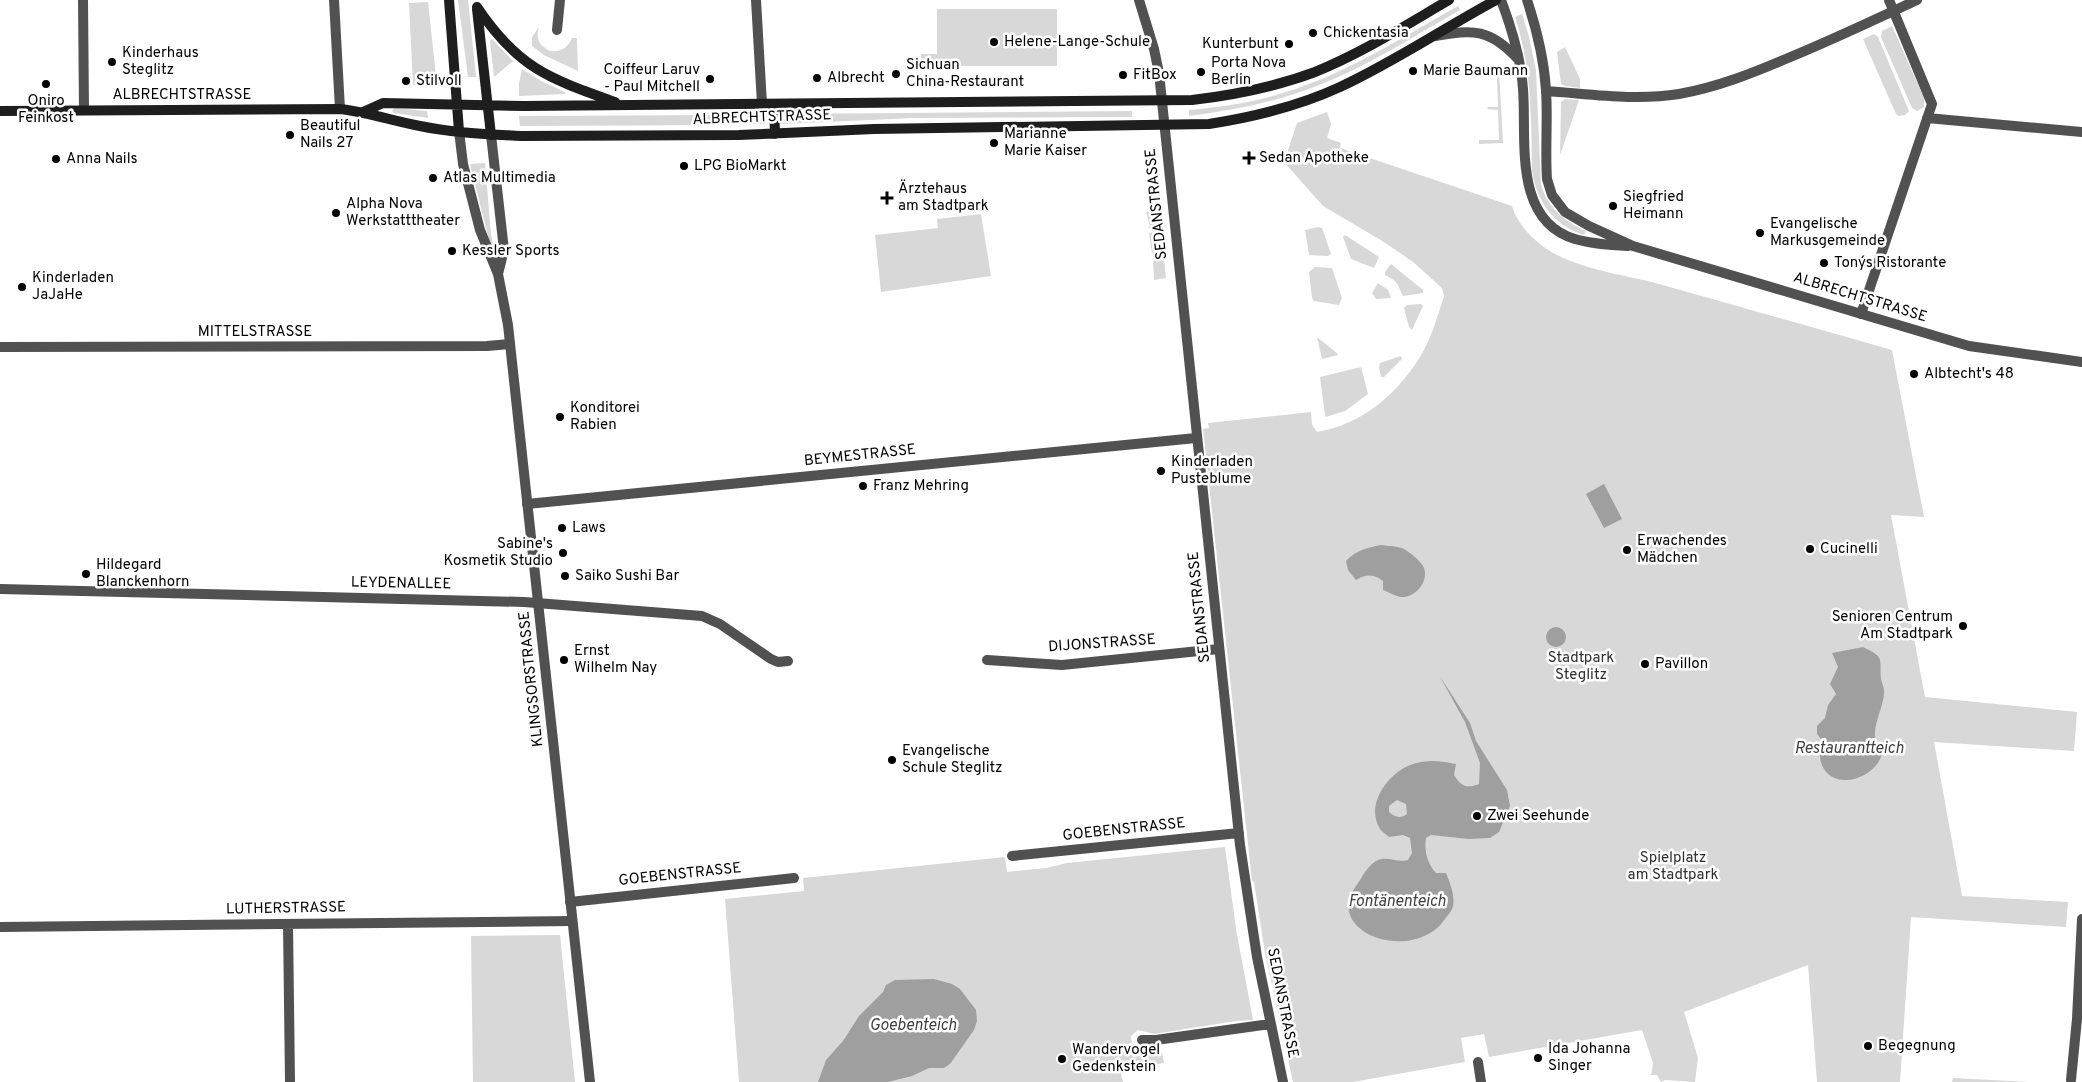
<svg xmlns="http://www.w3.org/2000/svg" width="2082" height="1082" font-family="Overpass,sans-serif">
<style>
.green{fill:#d8d8d8}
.water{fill:#9f9f9f;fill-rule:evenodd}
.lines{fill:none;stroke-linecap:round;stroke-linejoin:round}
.minor{stroke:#515151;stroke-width:10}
.tertiary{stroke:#515151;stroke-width:10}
.secondary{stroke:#1e1e1e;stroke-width:10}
.poi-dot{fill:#000;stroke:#fff;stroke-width:2}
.labels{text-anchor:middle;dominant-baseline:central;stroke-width:5;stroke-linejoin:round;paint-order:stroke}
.poi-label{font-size:15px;fill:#000;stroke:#fff;text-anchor:start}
.street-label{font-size:15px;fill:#000;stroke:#fff}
.park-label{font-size:15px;fill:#2f2f2f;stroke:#fff}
.water-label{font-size:16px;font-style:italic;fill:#404040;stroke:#fff}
</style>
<rect width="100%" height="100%" fill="#fff"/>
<path class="green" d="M458 0H468L476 77H468Z
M428 2 436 76 427 86 413 85 409 3Z
M1458 6 1460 10C1414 36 1368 66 1319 85 1277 102 1234 110 1189 116V110C1221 107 1252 103 1283 93 1346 74 1401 38 1458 6Z
M937 9H1057V66H921V54H937Z
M1522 14 1529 37 1536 70 1541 185C1548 208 1564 221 1586 231L1584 235C1553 225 1537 202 1532 171 1531 118 1532 68 1515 17Z
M1892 26 1924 98V107L1917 111 1912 108 1881 37 1882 31Z
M539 27C535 38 540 46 550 51 561 52 568 48 572 38H577L578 71 544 55 532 46V37Z
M1874 34 1878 37 1909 111 1905 115 1899 116 1896 114 1863 39Z
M492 39 513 61 494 77 490 41Z
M1565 47 1580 79V88L1565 86 1561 84 1557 52Z
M522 69 541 81 565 92V94L519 96V83Z
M1499 70 1503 143 1479 144V140H1499L1498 110 1487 109 1488 107H1498L1497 77H1487V75Z
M1565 99 1579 100 1560 155 1561 102Z
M394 108 427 111 428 118 394 113 392 111Z
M1132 111V117H1129L914 118 781 124 779 123 780 116 784 114Z
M1327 112 1331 124 1327 138 1341 143 1340 148 1512 206C1518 227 1539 246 1557 255 1589 271 1626 275 1659 284 1737 306 1815 328 1892 350L1924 517 1891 515 1925 697 2077 712 2074 751 1934 742 1962 896 2068 902 2066 927 1911 917 1900 1082H1817L1808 965 1684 1012 1698 1058 1695 1082 1665 1080 1661 1082 1657 1075H1651L1653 1063 1642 1030 1489 1057 1484 1034 1461 1038 1465 1062 1353 1082H1293L1265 953 1254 882 1252 881 1203 429 1209 428 1208 423 1311 412 1312 425 1317 432C1363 425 1402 390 1424 350 1433 333 1438 314 1444 296L1442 288 1413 262 1384 242 1323 206 1284 162 1297 123Z
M746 114H766L769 118 764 124H746Z
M733 115V125L520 126 519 116Z
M485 163 491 234 494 248 492 250 491 248 470 164Z
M1158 210 1160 227 1148 228 1150 226 1146 212Z
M981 214 991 276 881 292 875 235 938 228 937 219Z
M1318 227 1322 228 1331 254 1328 256 1309 255 1305 230Z
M1161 232 1163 252 1152 253 1149 233Z
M1345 235 1379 257 1374 268 1351 259 1343 237Z
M1164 260 1166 278 1154 280 1153 261Z
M1391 264 1423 290V293L1403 296C1397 284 1399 282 1385 275V272Z
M1315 267 1332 268 1342 298 1339 305 1314 301 1312 298 1309 272Z
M1378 283 1388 290 1391 298 1376 299 1372 293Z
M1421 304 1423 306 1412 330 1409 327 1404 308 1407 305Z
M1317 337 1338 354V355L1322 359Z
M1401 356 1402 359 1384 377H1381L1379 367 1380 363Z
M1361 367 1368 394 1345 411 1326 417 1325 415 1320 377Z
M1225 847 1236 929 1253 1020 1236 1021 1154 1034 1138 1030 1131 1036 1133 1057 1162 1052 1164 1063 1120 1071 1123 1082H739L725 899 804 891 803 878 1005 857 1007 872 1046 868 1067 863Z
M560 935 575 1082H473L471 936Z
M1953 1078 2030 1082H1952Z"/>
<path class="water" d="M1604 484 1622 519 1604 528 1586 494Z
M1381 545C1388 546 1398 546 1404 549 1411 553 1421 561 1424 568 1429 582 1415 598 1401 597 1395 596 1388 592 1383 590V581C1373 574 1367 574 1356 580L1348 570 1346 561C1356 550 1367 548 1381 545Z
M1546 637a10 10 0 1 1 20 0a10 10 0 1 1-20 0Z
M1863 647C1886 658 1879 658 1881 679 1882 684 1885 689 1884 694 1883 707 1874 723 1875 736 1876 746 1886 750 1879 761 1869 779 1837 789 1824 769 1818 760 1820 748 1821 739L1817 734V726L1825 718 1828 705 1836 694 1830 684 1838 667 1832 653Z
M1439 675 1470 723 1476 741 1507 790 1510 806 1499 832 1490 838 1469 839 1431 835 1426 838C1424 851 1427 863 1436 873H1446C1450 883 1455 895 1453 906 1452 911 1448 915 1445 919 1413 965 1322 933 1356 886 1362 878 1368 864 1378 860 1387 856 1398 863 1408 860L1412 853 1410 838 1403 835 1389 837C1386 834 1382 832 1380 829 1364 804 1390 771 1413 764 1428 759 1441 761 1456 764L1454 775C1461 786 1466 789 1479 784L1480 763 1465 722ZM1397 800 1406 804 1407 814C1401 819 1394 817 1389 812V806Z
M934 979 952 984 960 989 976 1010 977 1021 974 1030 950 1064 944 1068H929L912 1076 888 1082H818L826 1060 843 1041 859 1016 883 992 886 985 895 980Z"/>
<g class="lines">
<path class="minor" d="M83 0 84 110
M334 0 340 109
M756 0 762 104
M1139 0 1154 49 1159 73 1240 845 1257 957 1283 1082
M557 30 560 0
M1546 91C1591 94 1635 101 1679 94 1718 87 1753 73 1788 58 1832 40 1874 20 1917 0
M1927 118 2082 132
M1861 314 1932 104 1889 0
M0 347 487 346 510 344
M527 504 1196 438
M0 589 524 602 702 616 720 624 771 659 778 662 788 661
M987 660 1062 665 1219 649
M1012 856 1239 833
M570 902 794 878
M288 924 290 1082
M0 927 572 921
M1142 1040H1156L1270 1024
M1478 1062 1481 1082
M2071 1080 2077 1019 2082 919"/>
<path class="tertiary" d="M1501 0C1512 29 1521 58 1523 89 1527 138 1512 220 1575 239 1592 244 1610 245 1628 246
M1527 0C1537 30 1544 59 1546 90 1548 120 1545 150 1547 179L1552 195 1565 212 1589 226 1633 246 1969 346 2082 362
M1435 36C1474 29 1490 29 1518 59
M459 131 463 164 480 230 498 274 508 325 590 1082
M491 135 504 250 498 274"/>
<path class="secondary" d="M449 0 459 131
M477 7C518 68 548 78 615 102
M477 9 491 135
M774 104 775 134
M0 111 340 109C367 112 393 121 420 126 453 133 487 134 521 136L739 135 874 129 1209 124C1254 117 1299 106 1340 87 1394 62 1444 28 1496 0
M363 112 383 103 524 106 1192 100C1235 95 1275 87 1315 72 1362 53 1406 25 1449 0"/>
</g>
<g class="poi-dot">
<circle cx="1313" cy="33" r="5"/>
<circle cx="994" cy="42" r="5"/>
<circle cx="1289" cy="44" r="5"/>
<circle cx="112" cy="62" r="5"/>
<circle cx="1413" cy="71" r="5"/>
<circle cx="1201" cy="72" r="5"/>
<circle cx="896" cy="74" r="5"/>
<circle cx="1123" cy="75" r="5"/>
<circle cx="817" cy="78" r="5"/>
<circle cx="710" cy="79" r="5"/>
<circle cx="406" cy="81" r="5"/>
<circle cx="46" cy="84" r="5"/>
<circle cx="290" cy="135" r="5"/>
<circle cx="994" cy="143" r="5"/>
<path d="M1246.5 150.5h5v5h5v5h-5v5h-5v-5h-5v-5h5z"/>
<circle cx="56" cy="159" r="5"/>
<circle cx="684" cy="166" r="5"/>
<circle cx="433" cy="178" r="5"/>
<path d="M884.5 190.5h5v5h5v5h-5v5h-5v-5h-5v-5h5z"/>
<circle cx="1613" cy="206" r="5"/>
<circle cx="336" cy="213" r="5"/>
<circle cx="1760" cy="233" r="5"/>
<circle cx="452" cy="251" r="5"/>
<circle cx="1824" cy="263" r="5"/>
<circle cx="22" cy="287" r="5"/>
<circle cx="1914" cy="374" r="5"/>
<circle cx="560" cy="417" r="5"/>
<circle cx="1161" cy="471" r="5"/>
<circle cx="863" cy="486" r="5"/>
<circle cx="562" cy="528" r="5"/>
<circle cx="1810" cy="549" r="5"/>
<circle cx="1627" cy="550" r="5"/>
<circle cx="563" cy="553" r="5"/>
<circle cx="86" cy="574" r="5"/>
<circle cx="565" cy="576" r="5"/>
<circle cx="1963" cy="626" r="5"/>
<circle cx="564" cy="660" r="5"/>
<circle cx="1645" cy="664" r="5"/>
<circle cx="892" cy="760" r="5"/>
<circle cx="1477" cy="816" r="5"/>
<circle cx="1868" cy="1046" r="5"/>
<circle cx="1538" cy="1058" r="5"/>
<circle cx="1062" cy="1059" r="5"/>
</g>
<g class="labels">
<g class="poi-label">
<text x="1323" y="33">Chickentasia</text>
<text x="1004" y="42">Helene-Lange-Schule</text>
<text x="1279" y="44" text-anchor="end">Kunterbunt</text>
<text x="122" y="53">Kinderhaus<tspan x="122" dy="17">Steglitz</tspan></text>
<text x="1211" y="63">Porta Nova<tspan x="1211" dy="17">Berlin</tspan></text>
<text x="906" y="65">Sichuan<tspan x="906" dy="17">China-Restaurant</tspan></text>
<text x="700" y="70" text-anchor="end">Coiffeur Laruv<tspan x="700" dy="17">- Paul Mitchell</tspan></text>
<text x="1423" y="71">Marie Baumann</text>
<text x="1133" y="75">FitBox</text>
<text x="827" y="78">Albrecht</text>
<text x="416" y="81">Stilvoll</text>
<text x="46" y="101" text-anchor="middle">Oniro<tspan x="46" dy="17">Feinkost</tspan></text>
<text x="300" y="126">Beautiful<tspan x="300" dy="17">Nails 27</tspan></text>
<text x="1004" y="134">Marianne<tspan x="1004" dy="17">Marie Kaiser</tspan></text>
<text x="1259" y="158">Sedan Apotheke</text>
<text x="66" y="159">Anna Nails</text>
<text x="694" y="166">LPG BioMarkt</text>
<text x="443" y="178">Atlas Multimedia</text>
<text x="898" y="189">Ärztehaus<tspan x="898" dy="17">am Stadtpark</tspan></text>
<text x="1623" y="197">Siegfried<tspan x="1623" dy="17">Heimann</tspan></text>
<text x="346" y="204">Alpha Nova<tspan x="346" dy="17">Werkstatttheater</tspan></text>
<text x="1770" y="224">Evangelische<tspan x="1770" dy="17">Markusgemeinde</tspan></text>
<text x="462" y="251">Kessler Sports</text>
<text x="1834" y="263">Tony´s Ristorante</text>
<text x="32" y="278">Kinderladen<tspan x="32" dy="17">JaJaHe</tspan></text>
<text x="1924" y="374">Albtecht's 48</text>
<text x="570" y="408">Konditorei<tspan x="570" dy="17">Rabien</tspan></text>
<text x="1171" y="462">Kinderladen<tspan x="1171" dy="17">Pusteblume</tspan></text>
<text x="873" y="486">Franz Mehring</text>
<text x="572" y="528">Laws</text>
<text x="1637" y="541">Erwachendes<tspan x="1637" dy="17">Mädchen</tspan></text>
<text x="553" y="544" text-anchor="end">Sabine's<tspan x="553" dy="17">Kosmetik Studio</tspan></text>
<text x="1820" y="549">Cucinelli</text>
<text x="96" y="565">Hildegard<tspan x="96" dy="17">Blanckenhorn</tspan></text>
<text x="575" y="576">Saiko Sushi Bar</text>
<text x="1953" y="617" text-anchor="end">Senioren Centrum<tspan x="1953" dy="17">Am Stadtpark</tspan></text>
<text x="574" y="651">Ernst<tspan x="574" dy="17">Wilhelm Nay</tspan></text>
<text x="1655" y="664">Pavillon</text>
<text x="902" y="751">Evangelische<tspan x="902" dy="17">Schule Steglitz</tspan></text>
<text x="1487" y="816">Zwei Seehunde</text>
<text x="1878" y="1046">Begegnung</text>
<text x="1548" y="1049">Ida Johanna<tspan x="1548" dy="17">Singer</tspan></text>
<text x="1072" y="1050">Wandervogel<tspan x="1072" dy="17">Gedenkstein</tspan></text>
</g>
<g class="street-label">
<text x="182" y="95">ALBRECHTSTRASSE</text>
<text transform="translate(762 118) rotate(-2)">ALBRECHTSTRASSE</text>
<text transform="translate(1157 204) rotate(-96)">SEDANSTRASSE</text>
<text transform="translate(1860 298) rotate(17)">ALBRECHTSTRASSE</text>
<text x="255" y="332">MITTELSTRASSE</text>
<text transform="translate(860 456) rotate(-6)">BEYMESTRASSE</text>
<text transform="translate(401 584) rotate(1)">LEYDENALLEE</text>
<text transform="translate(1200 607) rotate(-96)">SEDANSTRASSE</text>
<text transform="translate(1102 644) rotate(-4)">DIJONSTRASSE</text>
<text transform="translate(532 679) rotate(-96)">KLINGSORSTRASSE</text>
<text transform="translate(1124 830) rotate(-6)">GOEBENSTRASSE</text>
<text transform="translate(680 875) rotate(-6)">GOEBENSTRASSE</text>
<text transform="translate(286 909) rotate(-1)">LUTHERSTRASSE</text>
<text transform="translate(1282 1003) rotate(79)">SEDANSTRASSE</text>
</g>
<g class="park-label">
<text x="1581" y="658">Stadtpark<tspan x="1581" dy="17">Steglitz</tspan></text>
<text x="1673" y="858">Spielplatz<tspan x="1673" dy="17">am Stadtpark</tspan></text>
</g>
<g class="water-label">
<text x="1849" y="749">Restaurantteich</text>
<text x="1397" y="902">Fontänenteich</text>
<text x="913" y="1026">Goebenteich</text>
</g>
</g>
</svg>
